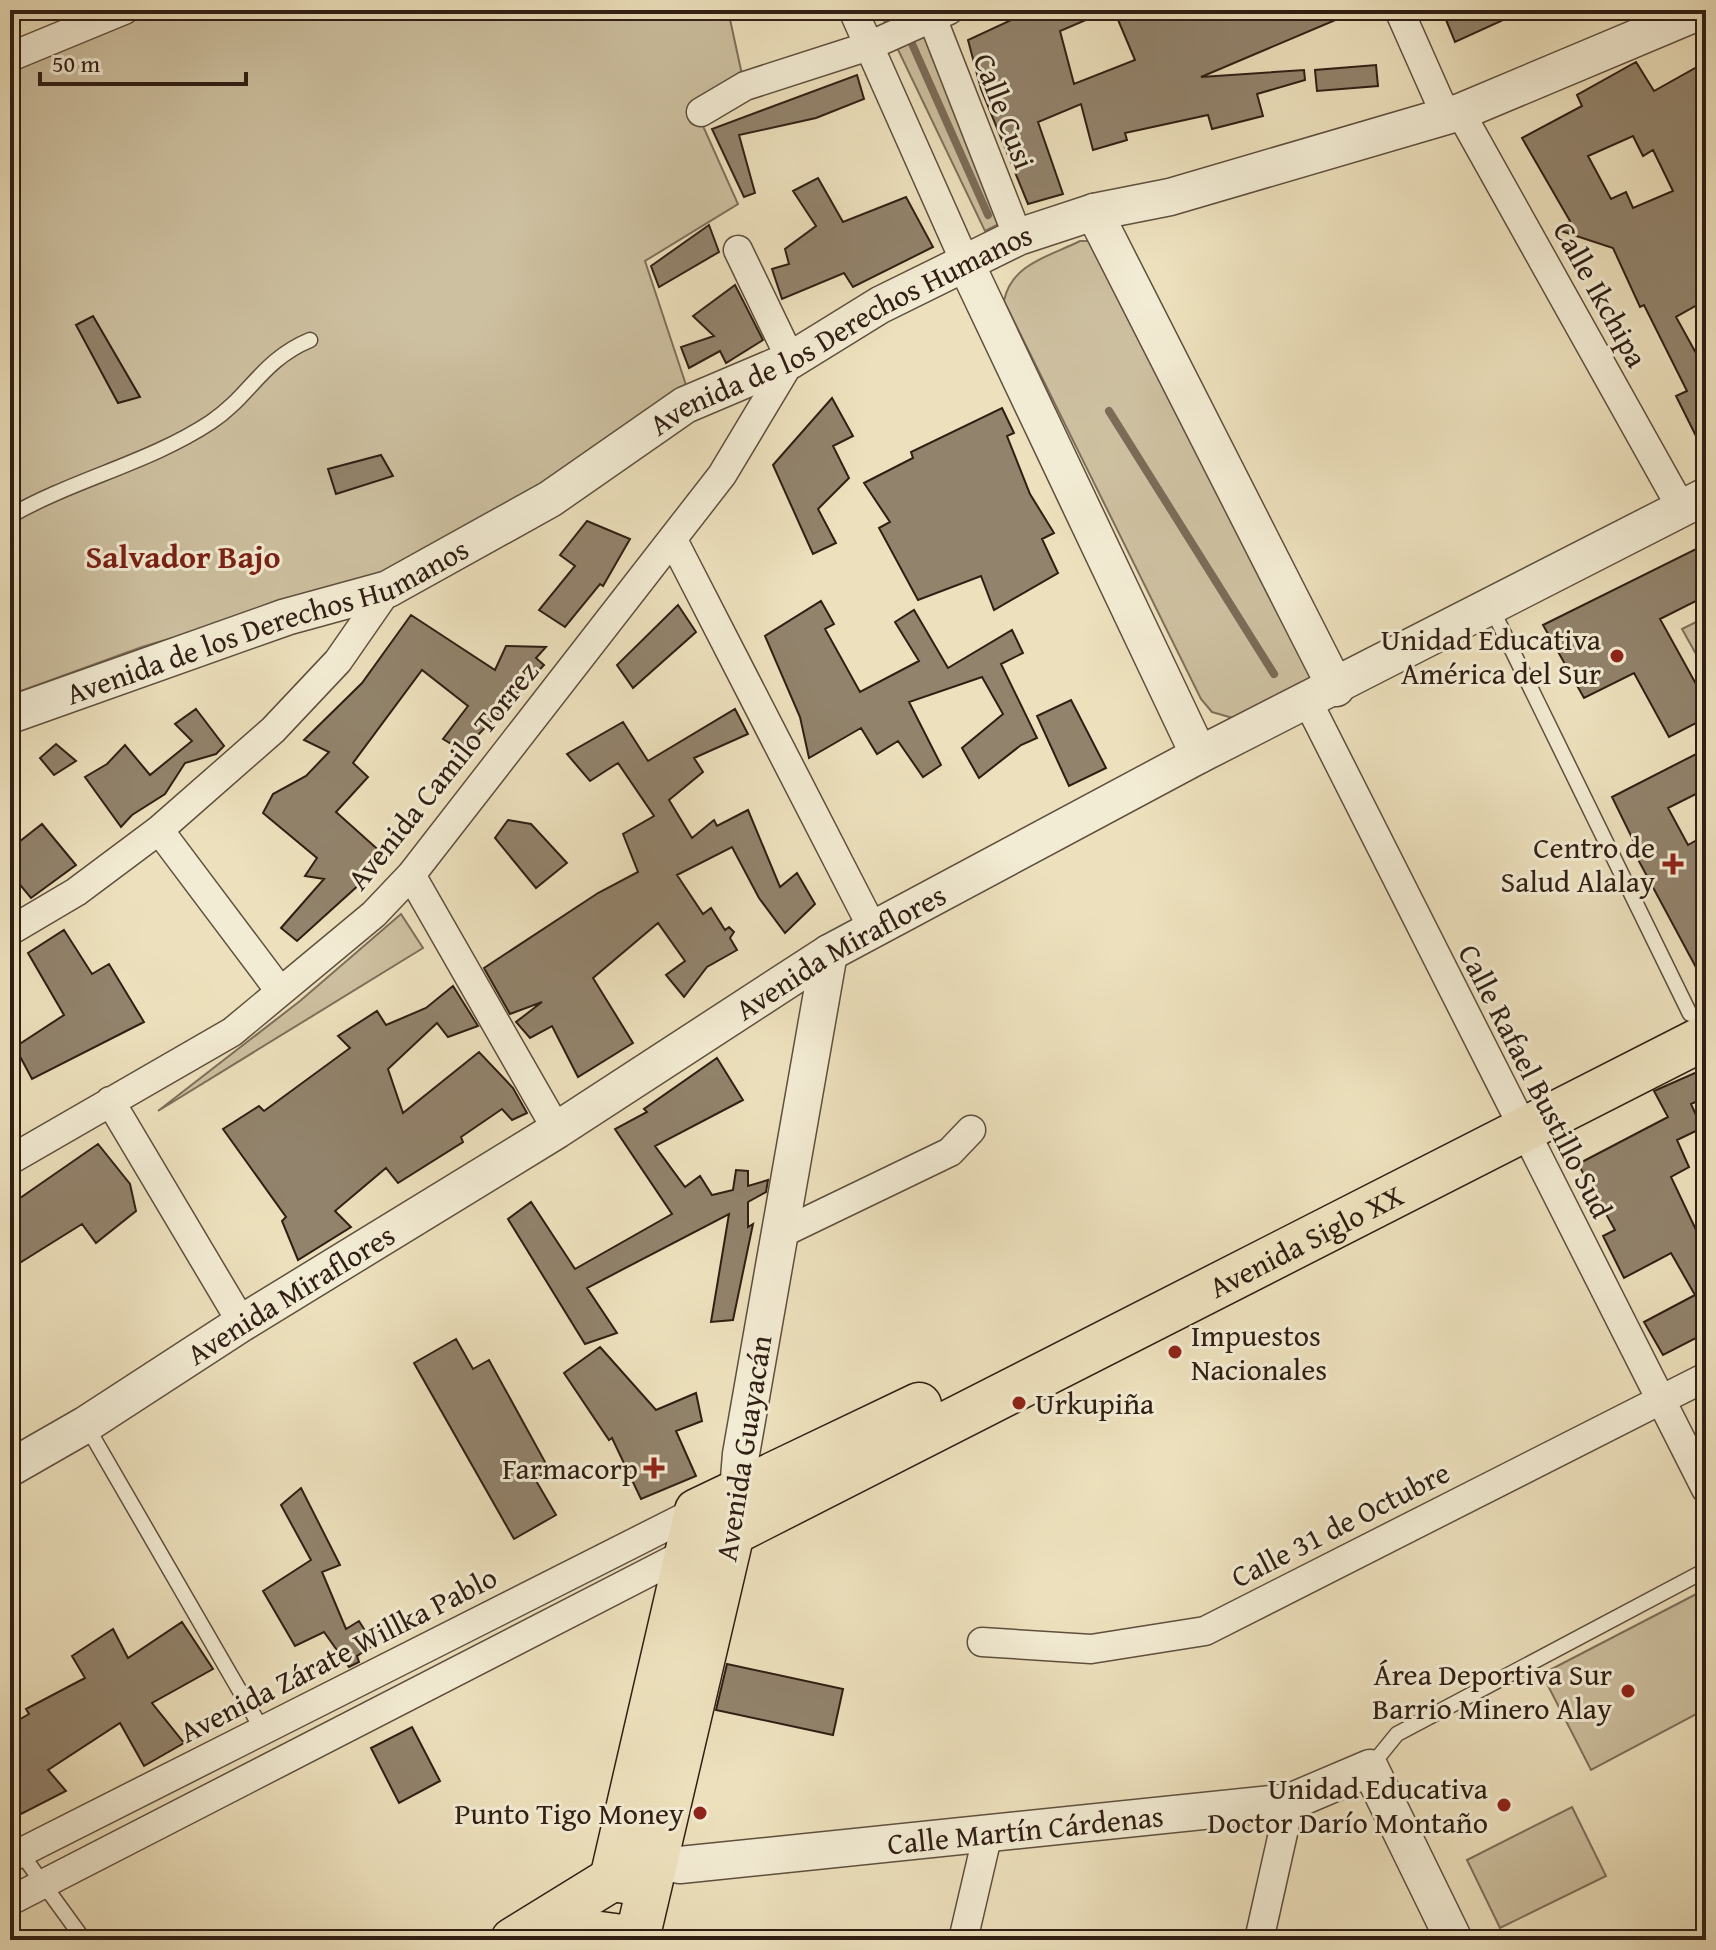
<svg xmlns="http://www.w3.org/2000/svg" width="1716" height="1950" font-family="'Gentium Book Plus',serif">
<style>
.green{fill:#cdc0a0;stroke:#7e6f5a;stroke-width:2}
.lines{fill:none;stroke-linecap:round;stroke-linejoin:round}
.stream{stroke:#7b6b57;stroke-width:8}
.building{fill:#92836c;stroke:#301e14;stroke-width:2;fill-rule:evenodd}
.service-casing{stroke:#5f4f3e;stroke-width:17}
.minor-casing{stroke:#5f4f3e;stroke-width:31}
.tertiary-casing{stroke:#5f4f3e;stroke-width:39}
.trunk-casing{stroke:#301e14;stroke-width:47}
.service{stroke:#f3ecd4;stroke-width:14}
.minor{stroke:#f3ecd4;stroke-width:28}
.tertiary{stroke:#f3ecd4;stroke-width:36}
.trunk{stroke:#ede1bd;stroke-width:44}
.poi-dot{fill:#8f2418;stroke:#f3ecd4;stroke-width:3}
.labels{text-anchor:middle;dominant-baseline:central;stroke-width:6;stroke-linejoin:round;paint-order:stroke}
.street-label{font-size:30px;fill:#301e14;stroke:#f3ecd4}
.poi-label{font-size:30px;fill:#301e14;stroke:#f3ecd4;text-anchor:end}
.neighbourhood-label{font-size:32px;font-weight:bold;fill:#7a1f14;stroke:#f3ecd4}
</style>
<rect width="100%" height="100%" fill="#ede1bd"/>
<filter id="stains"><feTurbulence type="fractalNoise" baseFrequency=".0025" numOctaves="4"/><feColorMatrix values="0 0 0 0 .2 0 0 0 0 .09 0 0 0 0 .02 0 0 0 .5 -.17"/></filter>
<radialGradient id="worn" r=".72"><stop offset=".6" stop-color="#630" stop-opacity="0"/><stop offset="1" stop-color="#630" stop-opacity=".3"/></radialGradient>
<path class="green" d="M149 10H728L744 84 694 106 738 204 645 261 687 388 487 522 409 567 142 647 10 695V70Z
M879 10H915L1007 220 985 231Z
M1080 241H1090L1323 679 1236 719 1212 712 1201 699 1004 301C1011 264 1050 256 1080 241Z
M1706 617V672L1682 629Z
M401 914 423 948 158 1111 300 1001Z
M1706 1589V1709L1591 1770 1542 1674Z
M1572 1807 1606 1876 1500 1928 1467 1860Z"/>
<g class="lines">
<path class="stream" d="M897 10 988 215
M1109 411 1274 674"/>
</g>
<path class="building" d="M1033 10H1109L1060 31 1074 84 1135 60 1116 15 1128 10H1359L1201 77 1304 70 1305 80 1257 94 1263 116 1212 129 1208 115 1125 133 1127 140 1093 150 1081 104 1038 122 1063 194 1028 204 981 89 968 40Z
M1442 10H1525L1455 42Z
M1636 62 1654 91 1706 62V300L1676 317 1697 355 1706 350V456L1676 396 1687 391 1644 305 1640 307 1613 248 1555 229 1570 221 1522 138 1582 106 1577 95ZM1633 136 1643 156 1653 150 1673 191 1633 208 1626 192 1611 199 1588 156Z
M1376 65 1378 86 1317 91 1315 70Z
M857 75 864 99 816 118 739 135 755 193 744 197 712 129Z
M818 178 843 222 906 197 933 247 853 287 844 273 782 299 772 269 789 264 785 249 816 226 793 191Z
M709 225 719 252 659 287 651 266Z
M735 285 763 340 726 363 720 351 689 368 681 347 714 336 693 316Z
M93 316 140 397 118 403 76 325Z
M832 398 853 436 833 446 849 478 818 509 836 543 813 554 773 465Z
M1002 408 1014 433 1007 436 1030 494 1054 533 1042 539 1058 573 994 610 981 576 918 600 879 528 890 522 864 483 913 458 911 452Z
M381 455 393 476 336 494 328 469Z
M587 521 630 539 603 586 600 584 565 627 539 610 575 566 560 555Z
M1706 544V596L1660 619 1706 702V718L1669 737 1634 673 1584 698 1543 625Z
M821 601 834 624 825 629 860 692 919 661 895 622 914 610 948 668 1012 630 1023 653 1001 664 1037 738 1021 745 979 778 962 748 1003 714 982 677 909 702 941 765 923 777 898 741 877 754 861 728 809 758 800 717 765 636Z
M678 605 696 632 633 688 617 665Z
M411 615 495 670 506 646 546 647 536 658 544 665 463 751 443 739 468 706 422 670 353 763 368 777 336 812 384 855 356 878 362 882 297 941 281 928 324 879 305 876 317 858 263 813 273 794 306 776 329 752 304 740 362 683Z
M1071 700 1106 768 1069 786 1037 716Z
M196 709 224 746 216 754 185 763 165 794 132 815 121 827 85 777 107 764 125 745 150 775 192 741 175 724Z
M735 709 748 734 694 758 703 772 669 800 692 838 714 820 717 826 748 810 780 887 797 873 815 904 785 933 759 898 732 847 677 875 703 914 711 908 725 930 729 927 734 932 730 938 737 950 707 967 684 997 666 975 685 961 658 923 593 978 633 1043 578 1077 552 1026 530 1038 516 1022 542 1002 510 1014 484 968 598 893 638 872 623 834 654 816 618 763 590 781 567 754 623 722 648 761Z
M56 744 76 761 54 775 40 758Z
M1700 752 1706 765V789L1668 808 1688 845 1706 835V986L1634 852 1638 850 1612 797Z
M508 820 531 824 567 863 536 888 495 838Z
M42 824 76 865 31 898 10 873V849Z
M64 930 92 974 109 964 144 1022 32 1079 15 1047 64 1015 28 953Z
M453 986 478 1026 448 1037 437 1023 388 1069 403 1113 479 1052 513 1088 527 1113 512 1120 502 1109 461 1137 463 1142 398 1183 386 1168 335 1211 351 1227 298 1260 282 1221 286 1217 223 1129 259 1106 264 1111 350 1048 338 1036 377 1011 386 1025 426 1008Z
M717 1058 743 1100 655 1146 685 1187 700 1176 712 1195 733 1190 736 1170 748 1171V1186L768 1180 766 1192 748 1202V1227L753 1224 733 1320 711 1322 729 1214 587 1288 617 1333 585 1344 508 1219 531 1202 575 1269 672 1214 615 1129 647 1112 644 1109Z
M1697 1072 1706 1097 1691 1104 1702 1128 1677 1140 1689 1167 1671 1177 1706 1251V1333L1663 1355 1644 1322 1695 1295 1671 1253 1624 1278 1603 1236 1615 1230 1578 1164 1668 1117 1654 1091Z
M98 1144 130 1184 136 1211 96 1243 82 1224 10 1269V1205Z
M456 1339 473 1369 489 1360 550 1471 535 1479 556 1515 514 1539 414 1363Z
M600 1347 656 1410 696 1393 702 1421 676 1431 696 1476 641 1499 612 1438 609 1440 564 1373Z
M301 1488 340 1565 322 1572 346 1629 359 1621 374 1645 357 1656 359 1662 349 1667 324 1632 295 1646 263 1591 311 1560 281 1505Z
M182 1622 213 1669 152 1703 184 1743 144 1766 120 1723 48 1770 66 1791 21 1814 10 1797V1725L29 1714 26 1709 85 1678 72 1656 113 1629 128 1658Z
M727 1664 843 1689 833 1735 716 1710Z
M412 1727 440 1781 399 1803 371 1748Z"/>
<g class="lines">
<defs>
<path id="service" d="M10 516C74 479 149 463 211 422 250 396 262 360 310 340
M1491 607 1690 1014
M86 1425 263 1731
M1371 1766 1397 1734 1706 1570
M10 1838 84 1940"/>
<path id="minor" d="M853 10 966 264
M929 10 1018 237
M1399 10 1446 116
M10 57 124 10
M701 112 745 86 869 46 949 10
M1460 112 1682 509
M673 540 873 929
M1308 702 1706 1489
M159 830 280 991
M411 875 557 1130
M10 931 76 892 159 830 273 730 338 661 388 589
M110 1101 242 1323
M10 1160 232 1032 374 914 411 875 722 475 791 360 738 250
M780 1234 950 1152 971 1130
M982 1642 1091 1649 1205 1631 1706 1377
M10 1858 697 1511
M10 1901 696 1548
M963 1940 988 1833
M1259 1940 1290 1802"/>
<g id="tertiary">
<path d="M1094 212 1336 688"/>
<path d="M966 264 1199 755"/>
<path id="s1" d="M10 715 286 617 388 589 550 499 685 405 791 360 880 305 1018 237 1094 212 1170 197 1460 112 1703 10"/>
<path id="s2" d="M10 1468 85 1425 242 1323 557 1130 829 953 1199 755 1706 496"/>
<path d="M736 1515 741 1454 829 953"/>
<path id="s3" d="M630 1856 680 1865 1290 1802 1370 1768 1454 1940"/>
</g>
<g id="trunk">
<path d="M612 1879 697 1511 919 1405"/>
<path d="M513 1940 612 1879 639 1883"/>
<path id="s4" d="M590 1940 600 1934 637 1939 732 1533 1706 1037"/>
</g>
</defs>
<use href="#service" class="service-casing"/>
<use href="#minor" class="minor-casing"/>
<use href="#tertiary" class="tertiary-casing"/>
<use href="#trunk" class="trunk-casing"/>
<use href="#service" class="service"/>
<use href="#minor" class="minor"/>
<use href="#tertiary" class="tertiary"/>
<use href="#trunk" class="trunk"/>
</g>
<g class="poi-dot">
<circle cx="1617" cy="656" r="8"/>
<path d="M1669 852h8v8h8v8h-8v8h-8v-8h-8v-8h8z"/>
<circle cx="1175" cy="1352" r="8"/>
<circle cx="1019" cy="1403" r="8"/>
<path d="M650 1456h8v8h8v8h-8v8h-8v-8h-8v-8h8z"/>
<circle cx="1628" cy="1691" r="8"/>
<circle cx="1504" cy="1805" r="8"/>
<circle cx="700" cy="1813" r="8"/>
</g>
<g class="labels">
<g class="street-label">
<text transform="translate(1005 111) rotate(69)">Calle Cusi</text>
<text transform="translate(1601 294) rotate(61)">Calle Ikchipa</text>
<text stroke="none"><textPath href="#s1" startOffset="922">Avenida de los Derechos Humanos</textPath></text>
<text stroke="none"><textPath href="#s1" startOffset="274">Avenida de los Derechos Humanos</textPath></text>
<text transform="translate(442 775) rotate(-51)">Avenida Camilo Torrez</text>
<text stroke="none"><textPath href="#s2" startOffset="978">Avenida Miraflores</textPath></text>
<text transform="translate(1536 1081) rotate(63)">Calle Rafael Bustillo Sud</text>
<text stroke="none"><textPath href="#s4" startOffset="1110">Avenida Siglo XX</textPath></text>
<text stroke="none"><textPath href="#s2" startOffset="330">Avenida Miraflores</textPath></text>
<text transform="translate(743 1448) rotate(-81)">Avenida Guayacán</text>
<text transform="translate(1340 1524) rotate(-27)">Calle 31 de Octubre</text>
<text transform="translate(338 1654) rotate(-27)">Avenida Zárate Willka Pablo</text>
<text stroke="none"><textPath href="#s3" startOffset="398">Calle Martín Cárdenas</textPath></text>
</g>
<g class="poi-label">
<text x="1601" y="639">Unidad Educativa<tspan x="1601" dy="34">América del Sur</tspan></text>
<text x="1655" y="847">Centro de<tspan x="1655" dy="34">Salud Alalay</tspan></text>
<text x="1191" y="1335" text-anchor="start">Impuestos<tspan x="1191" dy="34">Nacionales</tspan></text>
<text x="1035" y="1403" text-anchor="start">Urkupiña</text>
<text x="638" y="1468">Farmacorp</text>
<text x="1612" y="1674">Área Deportiva Sur<tspan x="1612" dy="34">Barrio Minero Alay</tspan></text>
<text x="1488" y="1788">Unidad Educativa<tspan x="1488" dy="34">Doctor Darío Montaño</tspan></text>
<text x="684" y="1813">Punto Tigo Money</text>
</g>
<g class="neighbourhood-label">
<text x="183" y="556">Salvador Bajo</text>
</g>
</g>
<rect width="1716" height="1950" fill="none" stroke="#ede1bd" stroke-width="40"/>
<rect x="12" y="12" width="1692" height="1926" fill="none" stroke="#301e14" stroke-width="4"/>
<rect x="20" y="20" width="1676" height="1910" fill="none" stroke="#301e14" stroke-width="2"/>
<path d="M40 72v12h206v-12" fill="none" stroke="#301e14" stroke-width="4"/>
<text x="52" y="72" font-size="24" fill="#301e14" stroke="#f3ecd4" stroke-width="6" paint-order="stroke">50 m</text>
<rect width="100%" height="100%" filter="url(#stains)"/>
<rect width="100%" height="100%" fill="url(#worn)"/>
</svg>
